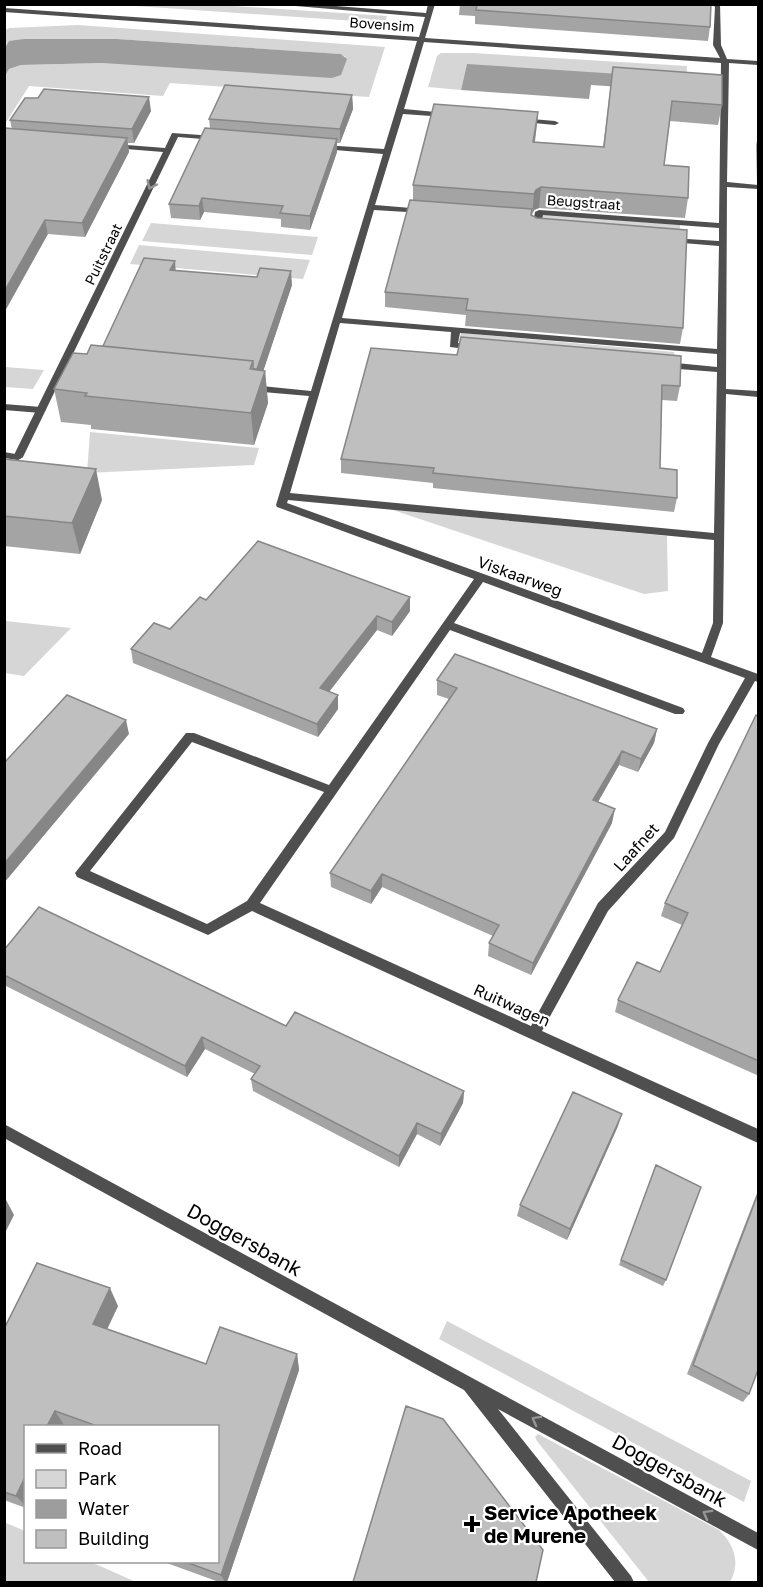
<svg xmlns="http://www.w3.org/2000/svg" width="763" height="1587" font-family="'Golos Text',sans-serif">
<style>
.green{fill:#d6d6d6}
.water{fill:#9d9d9d}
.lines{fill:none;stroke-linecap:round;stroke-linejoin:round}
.lane{fill:#4f4f4f;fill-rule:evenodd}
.street{fill:#4f4f4f;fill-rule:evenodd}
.wall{fill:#a4a4a4}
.shaded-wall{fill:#868686}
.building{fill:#bfbfbf;stroke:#868686;stroke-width:1.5}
.oneway{stroke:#959595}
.poi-dot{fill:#000;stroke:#fff;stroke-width:2}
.labels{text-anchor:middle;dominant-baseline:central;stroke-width:4.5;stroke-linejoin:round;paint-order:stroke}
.far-street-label{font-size:14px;fill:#000;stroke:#fff}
.street-label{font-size:16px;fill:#000;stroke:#fff}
.near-street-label{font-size:20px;fill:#000;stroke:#fff}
.near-poi-label{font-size:20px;font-weight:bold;fill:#000;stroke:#fff;text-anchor:start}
</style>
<rect width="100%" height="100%" fill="#fff"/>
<path class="green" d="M137 4 218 5 387 16 385 23 136 6Z
M78 25 385 47 369 97 170 83 163 96 29 86 5 124V76L9 69 21 65 346 57 340 54 117 39 9 41 5 48V30L10 28Z
M441 53H473L687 66 686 91 467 65 461 90 428 87 437 56Z
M542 214 680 225V237L541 226Z
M151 223 318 237 312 255 142 241Z
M139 245 310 260 303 279 130 264Z
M461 333 674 352 675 361 459 342Z
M4 367H5L44 370 33 389 5 387Z
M90 432 259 448 254 465 87 473Z
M390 509 667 536 668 591 644 594Z
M4 621H5L71 628 24 676 5 673Z
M447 1321 751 1481 744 1502 439 1339Z
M538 1434 719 1530C734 1544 741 1563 730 1582H649L537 1441 535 1437Z
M4 1522 25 1531 26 1562H91L136 1582H5Z"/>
<path class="water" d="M24 39H117L341 54 347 59 341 75 332 78 103 63 21 65 9 69 5 76V48L9 41Z
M467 64 666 77 665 90 591 85 589 99 461 90Z"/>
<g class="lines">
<path class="lane" d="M4 404 41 407 46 410 41 413 4 410Z
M4 452 21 455 23 457 18 460 4 458Z"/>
<path class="street" d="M272 4H310L426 13 428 4H435L425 38 720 58 713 45 715 7 712 4H720L721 45 727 59 758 61V65L729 63 727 182 758 185V189L727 187 726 389 758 391V397L726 394 723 623 711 657 758 674V682L755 681 719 744 674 838 608 911 542 1031 758 1129V1143L252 911 208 935 77 877 75 873 186 733H194L329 785 474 579 277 507 276 505 309 396 252 391 247 388 252 385 311 391 383 154 323 149 319 147 323 145 384 149 417 41 4 12V8L419 37 425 17ZM424 42 721 63 719 223 539 210 535 212 532 229 543 232 544 230 540 228 543 215 719 228V241L671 238 667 240 671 242 719 246 717 349 342 318 374 210 423 213 427 211 423 209 375 205 403 114 446 117 450 115 446 113 404 109ZM340 323 451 332 450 347 475 350 478 349V345L458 343 460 333 717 354V367L666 362 661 365 666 368 717 372 714 533 290 493ZM288 500 714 540 713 623 702 653 287 503ZM483 582 745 678 708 743 665 832 598 903 531 1026 260 903 450 630 675 714H683L685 711 683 708 454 623ZM192 742 324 792 247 901 207 924 90 871Z
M520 118 555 121 559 123 555 125 523 122 519 120Z
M172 133 215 136 219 138 215 140 178 137 23 457 18 460 15 459 13 457 163 152 114 148 110 146 114 144 165 148Z
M4 1124 758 1533V1550L498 1409 631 1576 634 1582H615L464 1390 4 1138Z"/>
</g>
<path class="wall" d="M460 4H711L710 27 708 41 475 24V16L459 15Z
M613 67 722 105 718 125 670 121 664 165 688 198 685 218 539 208 534 210 531 215 683 328 680 344 465 326 466 315 385 307V292L413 200V185L538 112 535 142 603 147Z
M352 95 353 109 340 143H337V152L310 230 281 227V219L204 212 200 220 171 218 169 204 210 128 209 119Z
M151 111 134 143H128L129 152 85 237 48 234 12 129 10 120Z
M759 132V271L757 191 758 184 757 183 756 145Z
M176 270 292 285 263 370 265 371 268 403 254 445 91 429V425L61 422 54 389 87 354 103 346Z
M371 348 680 386 677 401 662 400 660 468 677 498 674 512 433 488V483L341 473V459Z
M4 459 102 500 80 554 4 546Z
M410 611 392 636 377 630 329 692 338 695V709L318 737 133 663 131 649 170 629Z
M437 680 657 729 654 743 638 772 619 765 598 802 612 823 531 975 488 956 489 943 493 936 382 887 371 904 331 887 330 873 449 699 437 695Z
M759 717V1076L615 1012 618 1000 660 972 682 925 661 916 665 903Z
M4 950 286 1026 464 1091 463 1103 440 1146 417 1134 399 1167 253 1091 251 1079 255 1074 205 1049 187 1077 4 985Z
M618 1126 567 1240 517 1216 520 1205Z
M656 1165 666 1280 663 1286 619 1265Z
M759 1188V1367L749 1394 743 1402 687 1374Z
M118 1306 107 1329 206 1364 297 1354 299 1370 227 1582H219L164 1562H218V1426H68L64 1425V1426H26V1508L4 1500V1329Z"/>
<path class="shaded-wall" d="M352 95 353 109 340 143V129Z
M149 97 151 111 134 143 132 129Z
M538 112 536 132 531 162 533 142Z
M127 138 129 152 85 237 82 223Z
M337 139V152L310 230V216Z
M541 187 539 208 534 210 532 215 534 194 536 190Z
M202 198 204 212 200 220 199 206Z
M45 220 48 234 4 313V292Z
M175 261 176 275 170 270Z
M291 271 292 285 259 384 257 369Z
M265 371 268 403 254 445 251 413Z
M96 469 102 500 80 554 72 523Z
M410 597V611L392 636V622Z
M377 616V630L321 702 320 688Z
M338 695V709L318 737 317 724Z
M126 720 129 734 4 883V864Z
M657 729 654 743 638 772 641 759Z
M622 751 619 765 591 814 593 800Z
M615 809 612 823 531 975 533 963Z
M382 874V887L371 904V891Z
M202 1037 205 1049 187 1077 185 1066Z
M464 1091 463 1103 440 1146 441 1134Z
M622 1114 618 1126 567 1240 570 1229Z
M417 1123V1134L399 1167V1156Z
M4 1196 14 1215 4 1235Z
M110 1288 118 1306 102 1340 93 1324Z
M297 1354 299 1370 227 1582H225L221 1575Z
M55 1411 64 1425V1426H47Z
M26 1475V1506L16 1496Z"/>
<path class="building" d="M477 4H711L710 27 476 10Z
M613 67 722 75V105L672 101 664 165 689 167 688 198 541 187 536 190 534 194 413 185 434 104 538 112 533 142 604 147Z
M225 85 352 95 340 129 209 119Z
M44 89 149 97 132 129 10 120 25 98H38Z
M5 128 127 138 82 223 45 220 4 292Z
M205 128 337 139 310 216 280 213 283 206 229 201 202 198 199 206 169 204Z
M410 200 532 209 531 215 537 218 687 230 683 328 466 310 468 299 385 292Z
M144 258 175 261 170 270 257 277 260 268 291 271 257 369H253V361L103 346Z
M461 337 681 356 680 386 662 385 660 468 677 470V498L433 473 434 468 341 459 371 348 457 355Z
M91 345 253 361 250 369 265 371 251 413 85 396 87 393 54 389 73 353 87 354Z
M4 459 96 469 72 523 4 516Z
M258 541 410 597 392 622 377 616 320 688 338 695 317 724 131 649 154 623 170 629 200 597 206 600Z
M455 654 657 729 641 759 622 751 593 800 615 809 533 963 489 943 499 925 382 874 371 891 330 873 457 688 437 680Z
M67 695 126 720 4 864V763Z
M756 715 759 717V1061L618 1000 637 962 660 972 688 913 665 903Z
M39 907 286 1026 295 1012 464 1091 441 1134 417 1123 399 1156 251 1079 260 1066 202 1037 185 1066 4 975V950Z
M573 1092 622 1114 570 1229 520 1205Z
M656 1165 701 1187 666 1280 621 1260Z
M759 1191V1367L749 1394 693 1365Z
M37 1263 110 1288 93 1324 206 1364 220 1327 297 1354 221 1575 186 1562H218V1426H97L55 1411 47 1426H26V1475L16 1496 4 1492V1329Z
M406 1406 443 1419 543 1550 536 1582H353Z"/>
<defs><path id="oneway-chevron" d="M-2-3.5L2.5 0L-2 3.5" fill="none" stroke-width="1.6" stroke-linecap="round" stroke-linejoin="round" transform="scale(1.5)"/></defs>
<g class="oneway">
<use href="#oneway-chevron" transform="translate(151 185) rotate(115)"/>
<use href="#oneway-chevron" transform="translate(536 1420) rotate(-151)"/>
<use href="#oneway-chevron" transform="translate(707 1514) rotate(-151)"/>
</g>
<path class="poi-dot" d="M469 1515h6v6h6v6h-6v6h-6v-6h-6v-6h6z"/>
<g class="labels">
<g class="far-street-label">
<text transform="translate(382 24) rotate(4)">Bovensim</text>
<text transform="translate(584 202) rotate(4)">Beugstraat</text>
<text transform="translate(103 254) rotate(-64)">Puitstraat</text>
</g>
<g class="street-label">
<text transform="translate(520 576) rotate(20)">Viskaarweg</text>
<text transform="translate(636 847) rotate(-48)">Laafnet</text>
<text transform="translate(512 1005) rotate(24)">Ruitwagen</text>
</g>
<g class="near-street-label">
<text transform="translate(245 1239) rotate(29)">Doggersbank</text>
<text transform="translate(670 1470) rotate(29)">Doggersbank</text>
</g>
<g class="near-poi-label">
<text x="484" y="1512">Service Apotheek<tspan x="484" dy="23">de Murene</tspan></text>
</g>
</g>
<rect width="763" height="1587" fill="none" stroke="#000000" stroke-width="12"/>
<rect x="24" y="1425" width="195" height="138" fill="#ffffff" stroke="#999999" stroke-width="1.5"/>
<rect x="36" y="1444" width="30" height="9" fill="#4f4f4f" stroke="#999999" stroke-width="1.5"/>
<text x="78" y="1455" font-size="18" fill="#000000">Road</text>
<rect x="36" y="1470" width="30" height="18" fill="#d6d6d6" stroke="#999999" stroke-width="1.5"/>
<text x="78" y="1485" font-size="18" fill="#000000">Park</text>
<rect x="36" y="1500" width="30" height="18" fill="#9d9d9d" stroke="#999999" stroke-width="1.5"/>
<text x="78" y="1515" font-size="18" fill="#000000">Water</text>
<rect x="36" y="1530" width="30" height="18" fill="#bfbfbf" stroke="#999999" stroke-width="1.5"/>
<text x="78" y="1545" font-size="18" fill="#000000">Building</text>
</svg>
